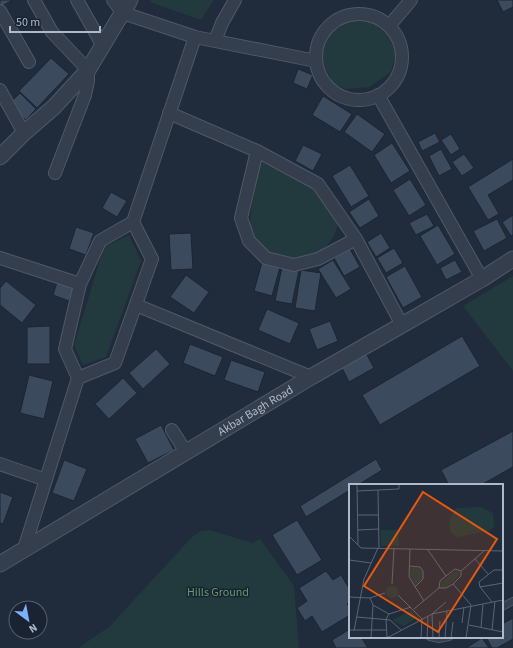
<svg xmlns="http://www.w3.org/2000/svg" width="513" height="648" font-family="'Source Sans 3',sans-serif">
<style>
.green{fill:#223a3d}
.building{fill:#3b4a5d;stroke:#1b2533}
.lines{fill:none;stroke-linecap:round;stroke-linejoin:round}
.service-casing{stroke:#4f5967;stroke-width:8}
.minor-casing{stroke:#4f5967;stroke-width:14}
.tertiary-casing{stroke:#4f5967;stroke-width:17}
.service{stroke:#343e4c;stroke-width:6}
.minor{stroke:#343e4c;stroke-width:12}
.tertiary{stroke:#343e4c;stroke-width:15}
.labels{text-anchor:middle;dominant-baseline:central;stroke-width:3;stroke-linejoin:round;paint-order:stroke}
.street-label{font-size:12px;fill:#afb9c9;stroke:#192331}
.park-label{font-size:12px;fill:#639c70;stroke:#192331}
.inset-road{fill:none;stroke:#596474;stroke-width:1}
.view{fill:#e8590c;fill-opacity:0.15;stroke:#e8590c;stroke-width:2}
.inset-edge{fill:none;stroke:#afb9c9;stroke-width:2}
</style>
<rect width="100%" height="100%" fill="#202c3c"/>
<path class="green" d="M151 0H214L201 20 150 2Z
M351 21 373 22 389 35 396 53 391 72 369 87 346 89 334 85 320 59 330 33Z
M259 155 317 186 339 220 334 236 324 249 301 260 264 253 248 235Z
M129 235 141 261 106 357 83 365 74 345 104 247Z
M513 276V371L463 306Z
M210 530 253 543 260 539 294 586 299 648H78L109 627 192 537 201 531Z"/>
<path class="building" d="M0 0H13L0 7Z
M497 0H513V7L503 12Z
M51 58 69 74 37 108 19 91Z
M298 69 313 75 307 89 293 83Z
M20 93 36 109 26 120 9 104Z
M323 96 352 114 340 132 312 115Z
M357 114 385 134 372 152 344 132Z
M435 133 440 142 422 151 418 142Z
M451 134 460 149 451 155 441 140Z
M392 143 410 171 391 183 374 155Z
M303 145 322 154 313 171 295 161Z
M441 149 452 169 439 176 429 156Z
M464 154 474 168 462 176 452 162Z
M513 159V180L488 195 499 214 488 220 468 187Z
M350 165 369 196 351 207 332 176Z
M410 179 426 205 409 216 393 190Z
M111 192 127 201 117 217 102 208Z
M369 199 379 216 360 228 349 212Z
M427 214 434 226 416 235 409 223Z
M513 215V235L511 236 502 222Z
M497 219 507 238 484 251 473 231Z
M438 225 455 254 437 265 420 236Z
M76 227 94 233 86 255 69 249Z
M191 233 193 269 171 270 169 234Z
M381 233 390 248 376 257 367 242Z
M394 248 403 263 386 273 377 258Z
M350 249 360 267 344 276 334 258Z
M333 260 351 289 336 298 318 269Z
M455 260 462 272 446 280 440 268Z
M262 262 280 267 272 296 254 291Z
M405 266 422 297 403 308 386 277Z
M282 267 299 270 292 304 275 301Z
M301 270 321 273 315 311 295 308Z
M186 275 209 292 194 313 170 297Z
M6 281 36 305 22 323 0 305V288Z
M57 282 75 288 69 301 53 295Z
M267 309 299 323 290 344 258 330Z
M330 321 338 341 317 350 309 329Z
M50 326V364H27V327Z
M462 336 480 366 380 425 362 395Z
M190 344 223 357 215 376 183 363Z
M156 349 170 364 143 389 129 373Z
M366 353 374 368 349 382 341 366Z
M231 360 265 372 258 392 224 380Z
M29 375 53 381 44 419 20 413Z
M123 378 137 393 109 419 95 404Z
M161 425 174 450 148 463 135 439Z
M513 431V467L481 485H449L441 470Z
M376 459 382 470 358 485H350V490L306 517 300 506Z
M64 460 87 469 74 501 52 493Z
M0 492 13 497 3 524 0 523Z
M297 520 322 560 297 575 272 535Z
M326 571 333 580 341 575 350 590V602L347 604 350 608V615L322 632 312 616 305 621 297 608 307 601 299 588Z
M513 618V639L497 648H492L486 637H502V624Z
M350 629V637H361L368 648H336L332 640Z
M482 638 489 648H466Z"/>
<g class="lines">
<defs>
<path id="service" d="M502 607 513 601
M430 637 439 639 449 637"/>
<path id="minor" d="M34 0 52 32 88 70V81L85 95 55 173
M77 0 103 46
M113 0 123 13 195 37 316 61
M0 11 29 62
M316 57a43 43 0 1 1 86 0a43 43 0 1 1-86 0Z
M389 26 411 0
M215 41 222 23 235 0
M0 90 24 133
M378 95 482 279
M169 113 257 151 318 184 356 239 402 325
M257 151 241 218 249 241 266 258 294 265 318 259 356 239
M0 258 80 284
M136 305 311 377
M78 378 115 363 152 259 133 222
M172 430 186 452
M0 464 46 480
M24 549 78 378 65 349 80 284 100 241 133 222 195 37"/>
<g id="tertiary">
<path d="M0 157 24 133 54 107 88 70 130 0"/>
<path id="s1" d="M0 564 311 377 402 325 482 279 513 259"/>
</g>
</defs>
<use href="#service" class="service-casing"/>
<use href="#minor" class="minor-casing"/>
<use href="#tertiary" class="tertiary-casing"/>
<use href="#service" class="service"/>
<use href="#minor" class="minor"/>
<use href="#tertiary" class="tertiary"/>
</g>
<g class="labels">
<g class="street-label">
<text stroke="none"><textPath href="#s1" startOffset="298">Akbar Bagh Road</textPath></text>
</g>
<g class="park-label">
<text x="218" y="592">Hills Ground</text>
</g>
</g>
<g transform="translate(349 484)">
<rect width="154" height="154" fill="#202c3c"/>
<path d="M132 23 144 29 145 42 140 47 108 53 101 47 100 37 107 24ZM32 46H49L50 62H32ZM65 83 72 85 75 92 66 102 61 93 60 86ZM106 87 110 88V92L97 103H92L93 98ZM37 108a6 6 0 1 1 12 0a6 6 0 1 1-12 0ZM62 127 68 134 55 142 43 136Z" fill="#223a3d"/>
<path class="inset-road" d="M8 0 9 61M29 6 30 64M8 7 50 5V0M8 31H30M9 46 30 45M0 52 12 64 154 67M61 65 60 93 75 117M79 66 97 92M126 75 139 90M0 76 22 79M60 82 71 83 74 87V95L66 103M43 100 45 64M104 100 122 121 117 154M131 103 154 99M90 104 91 97 97 92 106 85 112 87M49 111 73 135 72 154M0 113 21 114 36 109M21 114 24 121 22 154M143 118 131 103 130 98 145 86H154M24 121 40 130 62 123M65 125 90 104H97L104 100 112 92V87L135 67M40 130 37 135 38 153 46 154M8 133 41 136 52 146M113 139 115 123M120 141 154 148M132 143 134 120M0 146H37M143 146 146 117M5 147 15 95 29 64M38 154 83 130 154 116M78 154 79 133M84 154 83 130 97 118M90 154 91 137M96 154 98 127M102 154 104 138"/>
<path class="view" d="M74 8 148 55 89 148 15 102Z"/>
<rect width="154" height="154" class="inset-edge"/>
</g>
<g transform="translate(28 620) rotate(148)"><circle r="19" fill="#192331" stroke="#555f6e"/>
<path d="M0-3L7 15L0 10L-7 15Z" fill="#7dafff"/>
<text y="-6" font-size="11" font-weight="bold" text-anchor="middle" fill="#afb9c9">N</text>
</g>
<path d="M10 26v6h90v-6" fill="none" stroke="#afb9c9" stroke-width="2"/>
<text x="16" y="26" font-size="12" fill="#afb9c9" stroke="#192331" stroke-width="3" paint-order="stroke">50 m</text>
</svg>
